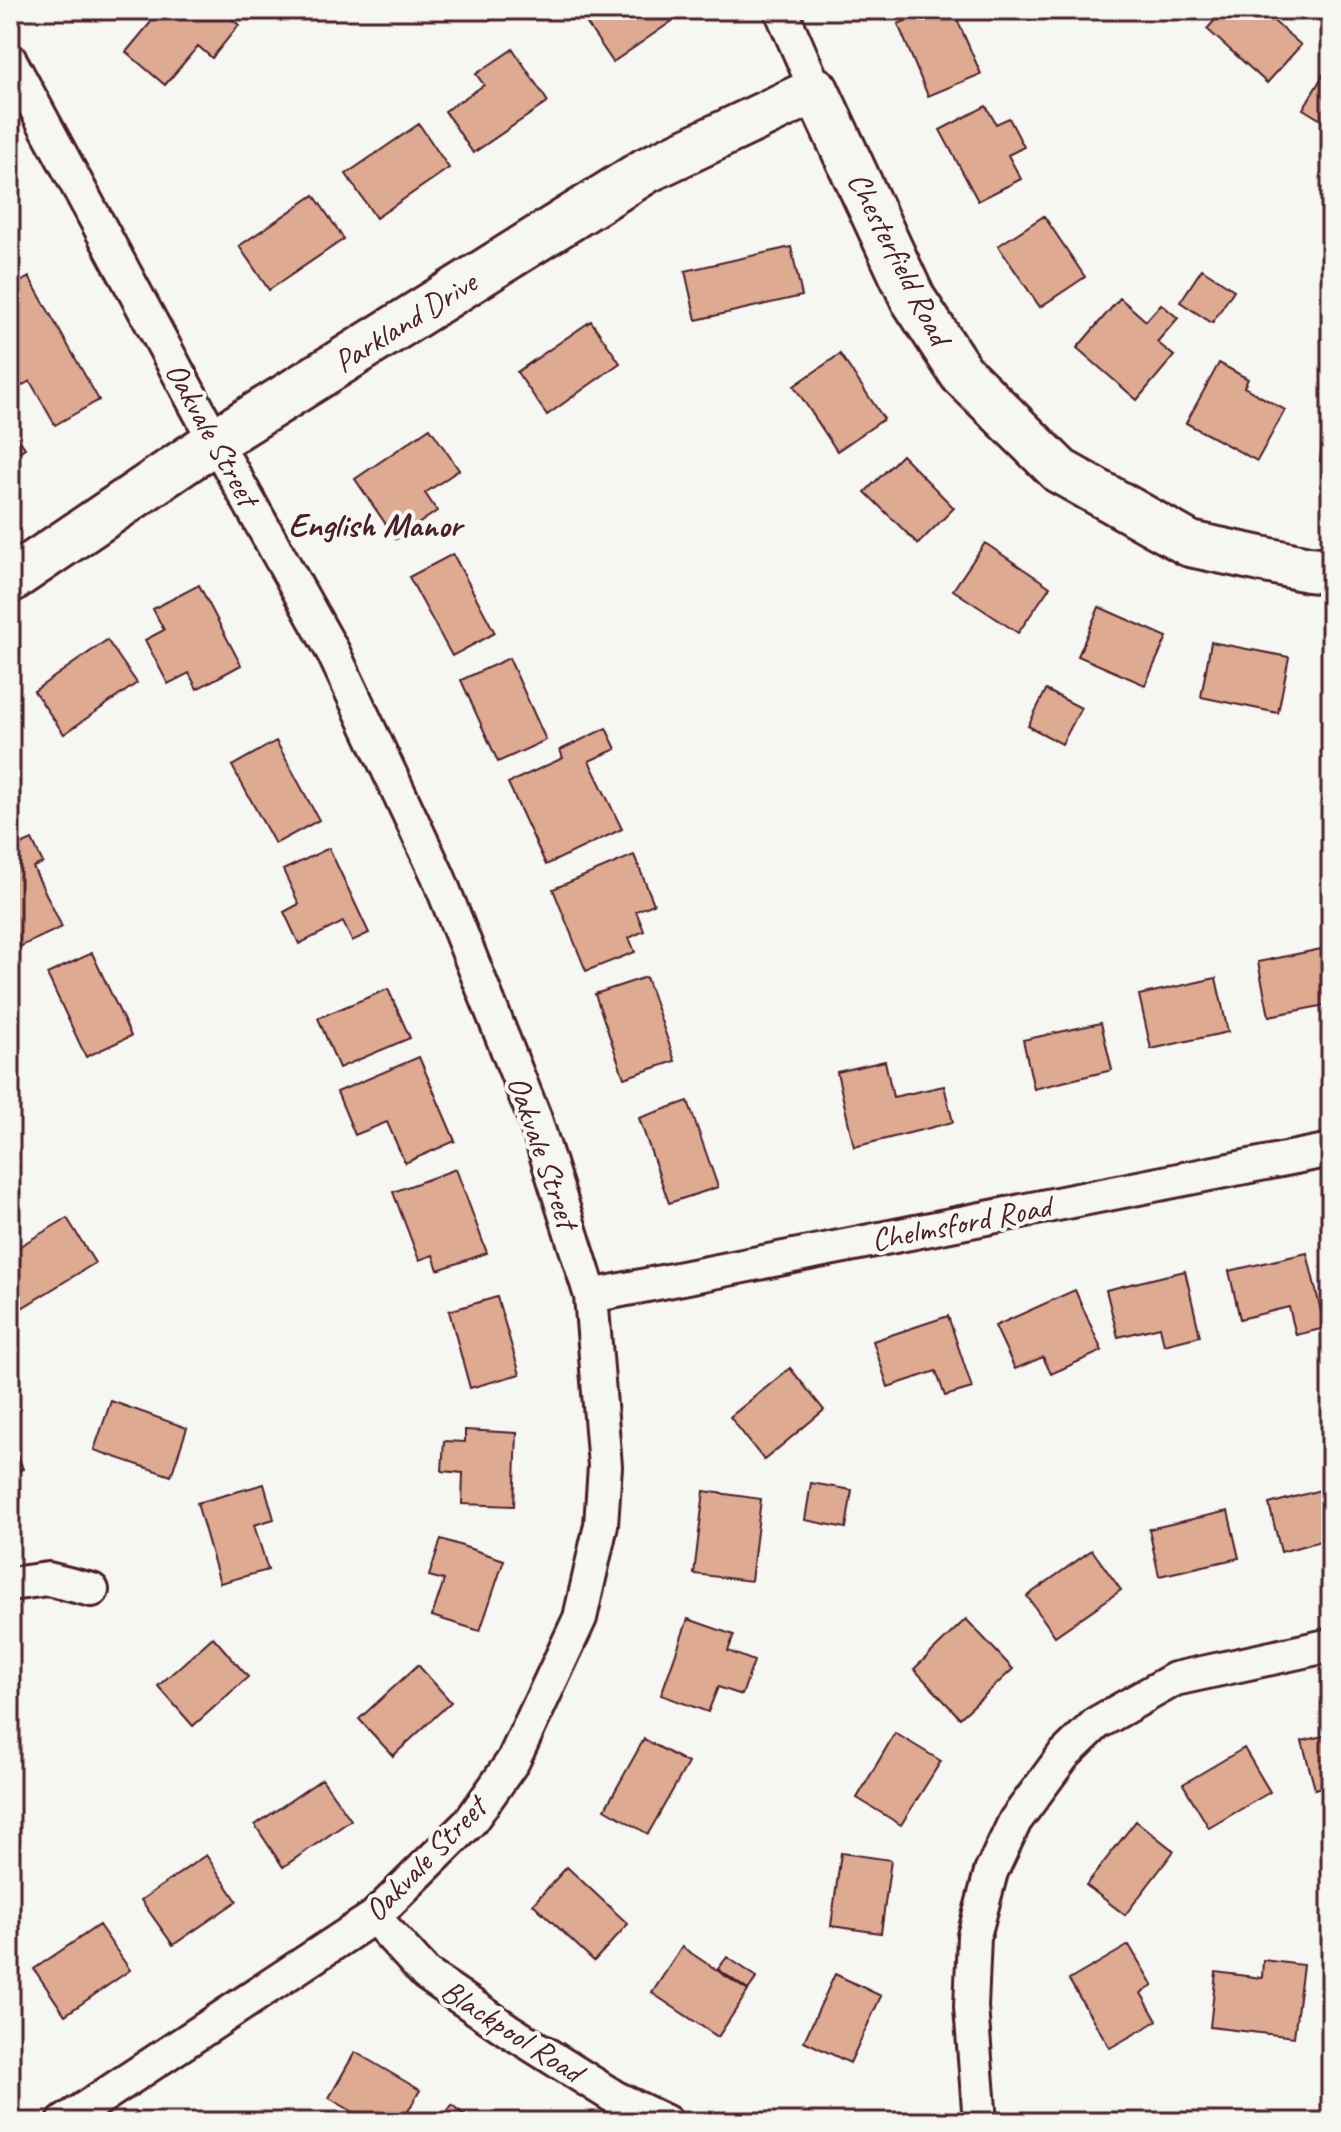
<svg xmlns="http://www.w3.org/2000/svg" width="1341" height="2132" font-family="Caveat,sans-serif">
<style>
.building{fill:#deaa92;stroke:#4a1f2b;stroke-width:2}
.lines{fill:none;stroke-linecap:round;stroke-linejoin:round}
.street-casing{stroke:#4a1f2b;stroke-width:38}
.secondary-casing{stroke:#4a1f2b;stroke-width:50}
.street{stroke:#f6f6f2;stroke-width:32}
.secondary{stroke:#f6f6f2;stroke-width:44}
.labels{text-anchor:middle;dominant-baseline:central;stroke-width:8;stroke-linejoin:round;paint-order:stroke}
.street-label{font-size:32px;fill:#4a1f2b;stroke:#f6f6f2}
.neighbourhood-label{font-size:34px;font-weight:bold;fill:#4a1f2b;stroke:#f6f6f2}
</style>
<rect width="100%" height="100%" fill="#f6f6f2"/>
<filter id="ink" filterUnits="userSpaceOnUse"><feTurbulence type="fractalNoise" baseFrequency=".0125" numOctaves="2"/><feDisplacementMap in="SourceGraphic" scale="16" xChannelSelector="R" yChannelSelector="G"/><feConvolveMatrix kernelMatrix="1 2 1 2 8 2 1 2 1" color-interpolation-filters="sRGB"/></filter>
<g filter="url(#ink)">
<path class="building" d="M161 10H221L239 25 212 58 198 46 165 85 126 52Z
M594 10H673L678 17 613 62 583 18Z
M931 10H953L981 74 928 96 898 24Z
M1224 10H1261L1301 45 1267 83 1207 29Z
M513 49 548 102 473 153 445 111 484 85 476 74Z
M1331 62V126L1303 109Z
M986 106 996 124 1009 118 1024 147 1008 155 1021 179 978 201 940 130Z
M419 124 449 168 376 218 346 174Z
M314 195 344 239 269 290 239 246Z
M1044 216 1085 277 1040 307 998 246Z
M791 247 802 296 696 320 685 271Z
M1202 269 1234 290 1212 323 1180 302Z
M29 277 99 400 55 425 30 381 18 388 10 375V288Z
M1120 298 1146 321 1161 304 1178 318 1157 342 1174 356 1137 400 1077 348Z
M591 321 620 363 547 415 517 372Z
M840 354 884 419 837 451 794 386Z
M1219 363 1248 379 1244 387 1285 410 1257 461 1186 423Z
M1328 386 1331 387V462L1320 461Z
M10 426 25 448 10 458Z
M430 428 459 470 425 493 437 511 396 539 355 479Z
M902 455 954 508 918 544 865 492Z
M985 543 1050 587 1018 633 953 590Z
M453 554 495 633 452 656 409 577Z
M199 585 241 665 197 689 189 673 168 684 145 640 164 630 153 609Z
M1099 607 1167 637 1145 685 1078 656Z
M107 640 137 683 64 734 34 691Z
M1211 642 1289 657 1278 713 1201 697Z
M509 658 546 740 498 762 461 680Z
M1046 690 1081 708 1062 744 1028 726Z
M606 728 616 749 589 761 622 829 546 865 508 783 563 758 560 750Z
M276 741 319 820 275 844 232 766Z
M32 840 43 863 33 867 62 927 15 949 10 938V850Z
M329 848 369 933 352 941 343 922 299 944 284 912 299 904 283 870Z
M634 855 654 904 636 911 644 931 629 938 635 952 586 971 553 889Z
M1331 947V1004L1269 1016 1258 962Z
M92 953 131 1036 86 1057 47 974Z
M646 977 675 1061 624 1078 595 994Z
M1216 978 1228 1032 1151 1049 1139 995Z
M388 989 410 1038 339 1068 318 1018Z
M1101 1023 1112 1070 1034 1089 1023 1040Z
M419 1057 455 1141 405 1163 387 1122 355 1135 337 1092Z
M885 1061 893 1097 944 1086 953 1122 854 1147 837 1072Z
M688 1101 718 1187 669 1203 639 1118Z
M456 1169 487 1253 438 1270 433 1255 419 1260 393 1192Z
M67 1218 95 1263 20 1309 10 1292V1252Z
M1307 1253 1325 1328 1296 1335 1289 1307 1240 1319 1229 1271Z
M1185 1271 1200 1336 1164 1345 1160 1327 1118 1337 1106 1290Z
M1075 1290 1102 1351 1051 1374 1043 1357 1015 1369 995 1326Z
M497 1297 520 1374 470 1388 449 1311Z
M948 1316 972 1388 945 1396 936 1371 888 1387 873 1341Z
M790 1368 824 1410 764 1460 730 1417Z
M111 1401 187 1428 171 1476 94 1450Z
M465 1430 517 1433 514 1506 462 1504 463 1473 442 1471 444 1441 465 1442Z
M10 1434 23 1469 10 1473Z
M811 1483 852 1490 846 1528 805 1520Z
M264 1484 274 1519 254 1525 268 1570 220 1583 197 1503Z
M1331 1487V1538L1281 1552 1269 1504Z
M704 1491 761 1499 751 1581 694 1574Z
M1228 1511 1239 1558 1159 1576 1149 1529Z
M441 1539 504 1560 480 1631 432 1616 444 1580 429 1576Z
M1092 1550 1121 1590 1055 1636 1027 1596Z
M688 1619 734 1635 728 1651 754 1661 742 1695 718 1687 708 1712 661 1695Z
M966 1619 1013 1669 960 1718 914 1669Z
M213 1637 248 1677 193 1726 158 1686Z
M418 1665 451 1702 393 1756 359 1719Z
M895 1733 941 1761 901 1825 857 1798Z
M1331 1734V1784L1315 1789 1302 1741Z
M644 1739 688 1763 648 1834 605 1809Z
M1244 1748 1270 1792 1209 1828 1183 1784Z
M322 1779 351 1820 283 1867 255 1825Z
M1136 1821 1174 1851 1125 1915 1086 1885Z
M841 1853 891 1860 881 1933 831 1926Z
M206 1855 237 1901 173 1945 141 1900Z
M567 1867 628 1924 594 1961 533 1904Z
M99 1925 130 1970 65 2015 34 1969Z
M1129 1945 1153 1986 1141 1993 1157 2021 1110 2048 1069 1980Z
M682 1947 748 1991 718 2037 652 1993Z
M727 1957 757 1977 748 1990 718 1969Z
M1263 1960 1303 1965 1294 2037 1210 2027 1216 1972 1262 1978Z
M835 1974 881 1996 850 2063 804 2041Z
M355 2052 420 2090 402 2122H371L329 2098Z
M452 2105 474 2122H439Z"/>
<g class="lines">
<defs>
<path id="street" d="M781 10 816 90
M10 60 215 441 333 652 438 876 535 1119 591 1296 605 1466 601 1525 580 1618 513 1761 470 1822 374 1917 64 2122
M591 1296 1331 1150
M10 1584 48 1579 92 1590
M374 1917 426 1974 508 2030 616 2098 666 2122
M980 2122 971 2007 974 1936 991 1872 1015 1821 1063 1756 1097 1723 1175 1679 1331 1645"/>
<path id="secondary" d="M10 580 215 441 647 170 816 90 913 299 962 374 1060 471 1190 544 1308 569 1331 571"/>
</defs>
<use href="#street" class="street-casing"/>
<use href="#secondary" class="secondary-casing"/>
<use href="#street" class="street"/>
<use href="#secondary" class="secondary"/>
</g>
</g>
<g class="labels">
<g class="street-label">
<text transform="translate(899 258) rotate(63)">Chesterfield Road</text>
<text transform="translate(405 322) rotate(-32)">Parkland Drive</text>
<text transform="translate(212 434) rotate(61)">Oakvale Street</text>
<text transform="translate(543 1152) rotate(71)">Oakvale Street</text>
<text transform="translate(961 1223) rotate(-11)">Chelmsford Road</text>
<text transform="translate(425 1859) rotate(-46)">Oakvale Street</text>
<text transform="translate(512 2031) rotate(33)">Blackpool Road</text>
</g>
<g class="neighbourhood-label">
<text x="375" y="524">English Manor</text>
</g>
</g>
<rect width="1341" height="2132" fill="none" stroke="#f6f6f2" stroke-width="40"/>
<rect x="20" y="20" width="1301" height="2092" fill="none" stroke="#4a1f2b" stroke-width="3" filter="url(#ink)"/>
</svg>
